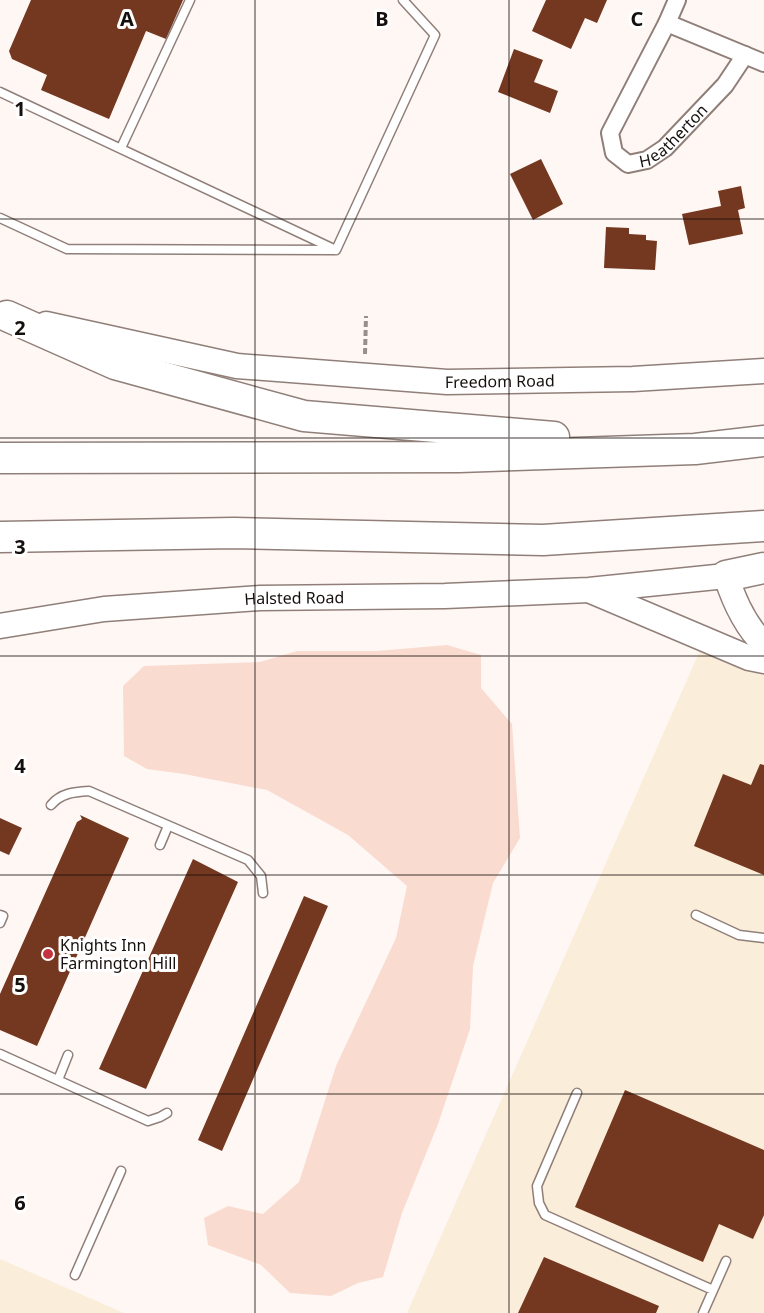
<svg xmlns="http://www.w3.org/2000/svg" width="764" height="1313" font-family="'Noto Sans',sans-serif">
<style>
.industrial{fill:#faedd9}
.green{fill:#fadbd0}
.building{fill:#74371f}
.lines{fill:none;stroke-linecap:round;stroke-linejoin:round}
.lane-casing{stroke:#907f79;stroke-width:11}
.street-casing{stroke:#907f79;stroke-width:20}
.secondary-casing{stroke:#907f79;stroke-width:27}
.highway-casing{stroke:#907f79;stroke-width:33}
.path{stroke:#968f8c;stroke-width:4;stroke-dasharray:6 3;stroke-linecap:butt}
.lane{stroke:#fff;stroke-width:8}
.street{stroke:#fff;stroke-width:16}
.secondary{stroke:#fff;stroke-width:24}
.highway{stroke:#fff;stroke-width:30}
.grid{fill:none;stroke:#150f0d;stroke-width:1.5;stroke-opacity:0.55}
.poi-dot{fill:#c2323f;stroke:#fff;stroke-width:2}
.labels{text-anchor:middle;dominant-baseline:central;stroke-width:6;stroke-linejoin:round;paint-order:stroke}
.street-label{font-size:16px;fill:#150f0d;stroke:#fff}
.poi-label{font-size:16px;fill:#150f0d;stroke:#fff;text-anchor:start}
.grid-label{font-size:20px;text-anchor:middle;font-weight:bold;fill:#150f0d;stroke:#fff;stroke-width:6;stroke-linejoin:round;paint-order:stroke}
</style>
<rect width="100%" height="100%" fill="#fff7f4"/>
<path class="industrial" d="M702 646 764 672V1313H407Z
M0 1258V1259L124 1313H0Z"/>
<path class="green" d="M447 645 481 655V688L512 724 520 838 493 883 473 966 470 1029 438 1124 402 1213 383 1277 358 1283 331 1296 290 1293 261 1265 208 1245 204 1218 228 1206 263 1214 299 1182 336 1066 396 938 407 886 348 835 267 790 184 774 147 769 124 756 123 686 144 666 260 662 297 651H377Z"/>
<path class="building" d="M31 0H183L166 39 146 31 109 119 41 90 47 75 12 59 9 51Z
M546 0H607L597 23 585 18 571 49 532 31Z
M514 49 543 60 534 82 558 91 550 113 498 92Z
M541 159 563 204 533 220 510 174Z
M741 186 745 208 738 210 743 234 689 245 682 214 721 206 718 191Z
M606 227 629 228V234L646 235V240L657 241 655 270 604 268Z
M760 764 764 765V875L694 846 723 774 751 785Z
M80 815 129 838 37 1046 0 1030V994L77 822 82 819Z
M0 818 22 828 9 855 0 851Z
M193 859 238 882 146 1089 99 1069Z
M304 896 328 906 222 1151 198 1140Z
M625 1090 764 1150V1215L753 1239 719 1224 703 1262 575 1207Z
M544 1257 659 1306 656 1313H518Z"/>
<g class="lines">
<defs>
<path id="lane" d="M0 92 336 250 67 249 0 218
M121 148 190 0
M336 250 435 35 403 0
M51 805C61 793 74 792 89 791L248 860 261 876 263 893
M160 845 168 826
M0 915 3 916 0 923
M696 915 739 935 764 938
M0 1054 148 1121 160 1117 167 1113
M58 1080 68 1055
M577 1093 537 1186 539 1203 545 1215 713 1290
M75 1275 121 1171
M703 1313 726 1261"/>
<g id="street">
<path id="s1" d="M677 0 667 23 610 133 614 153 628 164 647 160 665 148 725 85 745 55"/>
<path d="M667 23 764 63"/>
</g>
<g id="secondary">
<path id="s2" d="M46 324 237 366 447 382 633 379 764 371"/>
<path d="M591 591 749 658 764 661"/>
<path id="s3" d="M0 626 104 609 260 598 445 596 589 590 726 576C734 601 745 626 764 644"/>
</g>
<path id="highway" d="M7 316 115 364 304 416 554 437
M0 458 459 457 695 449 764 441
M0 537 234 533 543 540 764 526
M726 576 764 568"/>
</defs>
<use href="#lane" class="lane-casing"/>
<use href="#street" class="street-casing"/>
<use href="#secondary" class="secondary-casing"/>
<use href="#highway" class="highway-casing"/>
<path class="path" d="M365 354 366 316"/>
<use href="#lane" class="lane"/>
<use href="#street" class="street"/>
<use href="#secondary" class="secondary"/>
<use href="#highway" class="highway"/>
</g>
<path class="grid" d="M255 0V1313M509 0V1313M0 219H764M0 438H764M0 656H764M0 875H764M0 1094H764"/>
<circle class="poi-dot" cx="48" cy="954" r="6"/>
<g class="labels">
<g class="street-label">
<text stroke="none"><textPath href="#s1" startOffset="242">Heatherton</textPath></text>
<text stroke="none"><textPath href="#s2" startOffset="459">Freedom Road</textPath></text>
<text stroke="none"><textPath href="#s3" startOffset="296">Halsted Road</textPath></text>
</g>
<g class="poi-label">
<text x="60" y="945">Knights Inn<tspan x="60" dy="18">Farmington Hill</tspan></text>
</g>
</g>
<g class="grid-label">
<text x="127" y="26">A</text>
<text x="382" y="26">B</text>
<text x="637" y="26">C</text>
<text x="20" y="116">1</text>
<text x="20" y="335">2</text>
<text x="20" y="554">3</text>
<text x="20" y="773">4</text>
<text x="20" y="992">5</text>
<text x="20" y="1210">6</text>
</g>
</svg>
